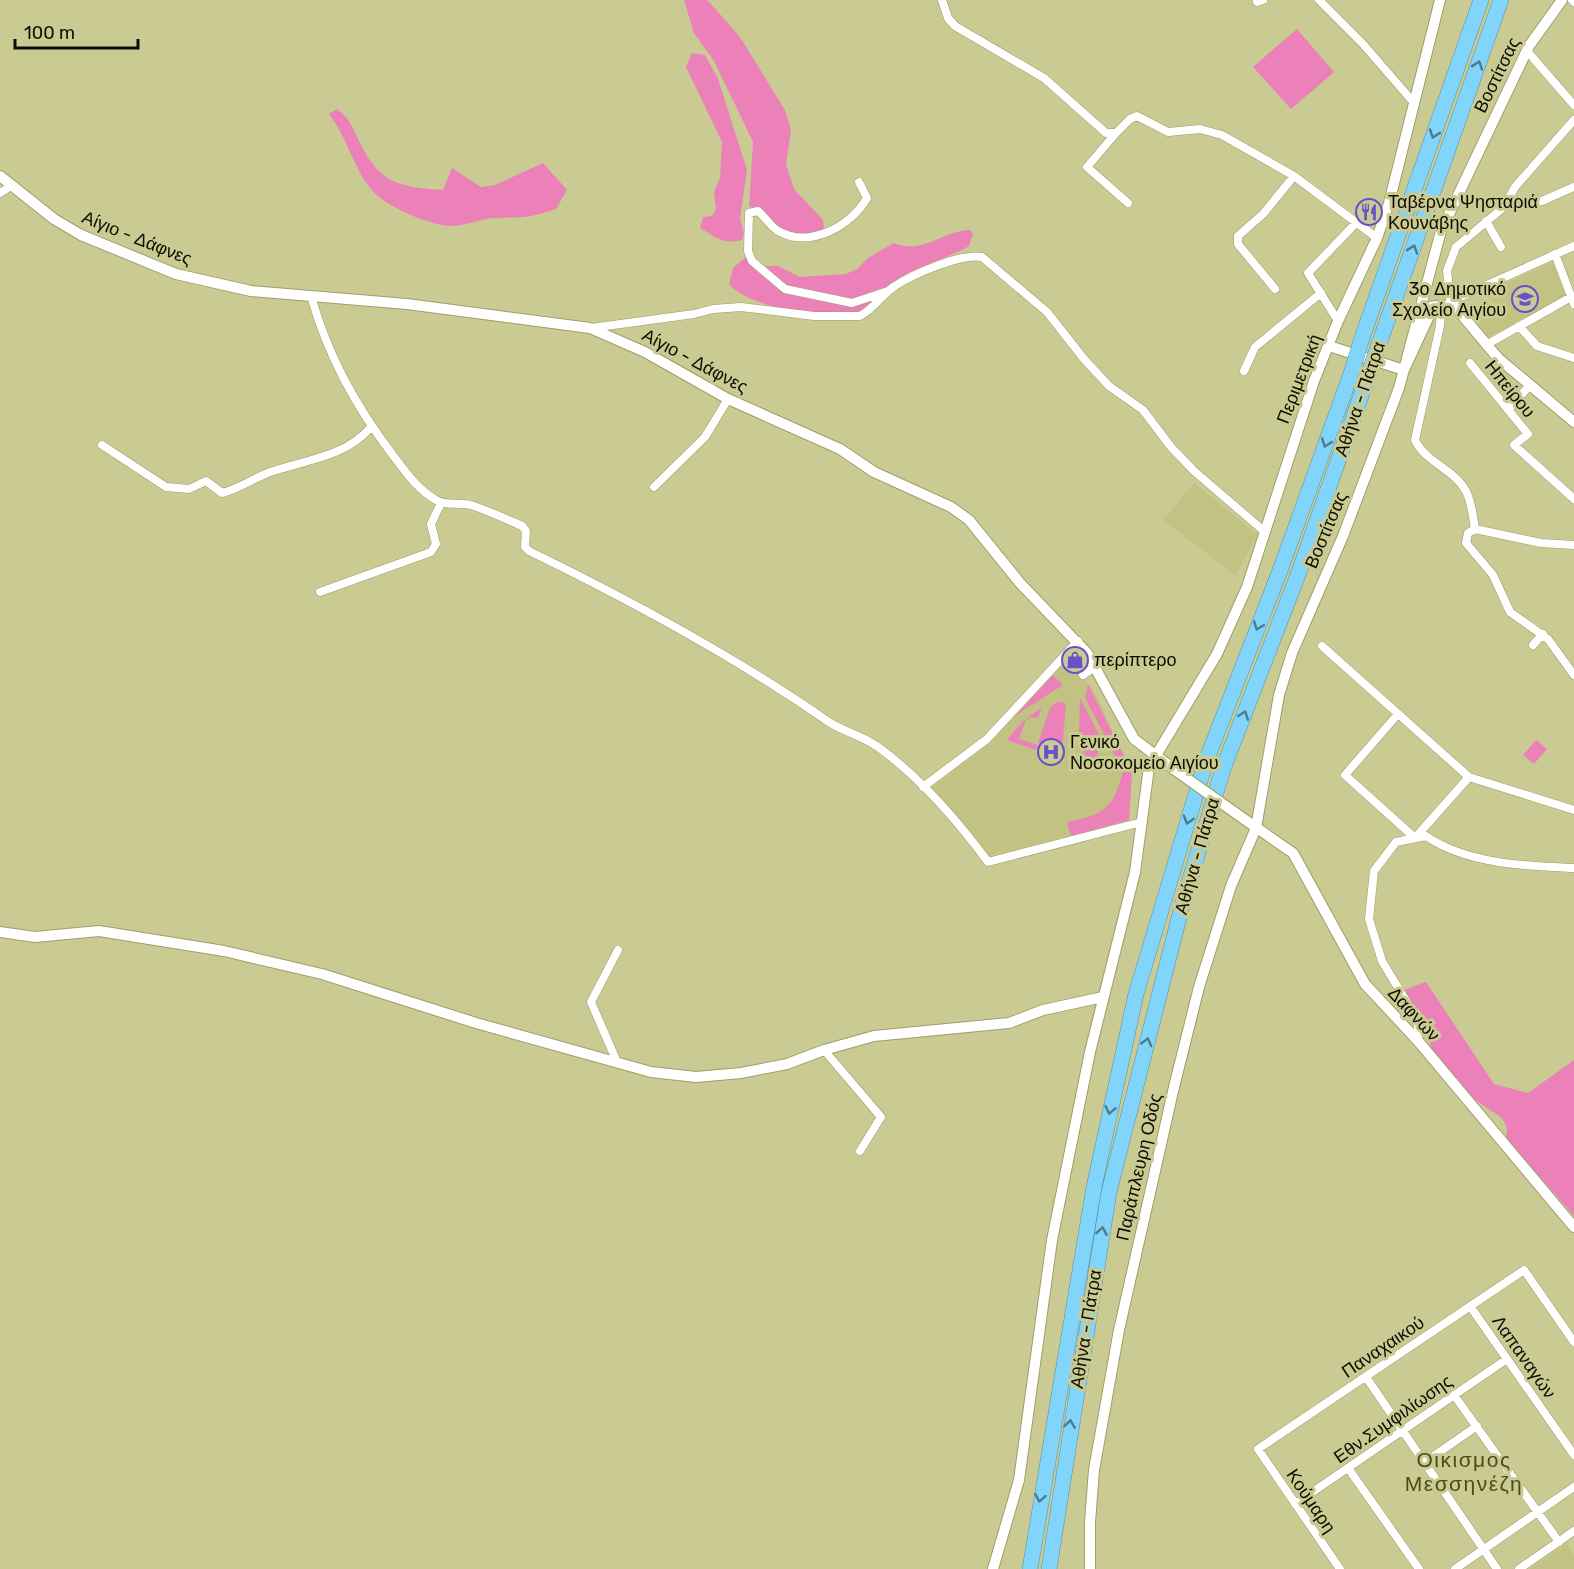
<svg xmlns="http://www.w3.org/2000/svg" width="1574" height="1569" font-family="Rubik,sans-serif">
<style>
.built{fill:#c2c383}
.green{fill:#ec81b9}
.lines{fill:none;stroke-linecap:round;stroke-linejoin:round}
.street-casing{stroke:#9e9e68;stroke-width:9}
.secondary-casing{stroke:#9e9e68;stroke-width:12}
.highway-casing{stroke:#598fa3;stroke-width:16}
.street{stroke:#fff;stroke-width:8}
.secondary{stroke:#fff;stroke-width:10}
.highway{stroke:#81d5fb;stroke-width:15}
.secondary-bridge-casing{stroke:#9e9e68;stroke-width:12;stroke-linecap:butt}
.highway-bridge-casing{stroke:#598fa3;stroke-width:16;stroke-linecap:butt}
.secondary-bridge{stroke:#fff;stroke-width:10}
.highway-bridge{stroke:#81d5fb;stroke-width:15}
.oneway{stroke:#4d7b8a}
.labels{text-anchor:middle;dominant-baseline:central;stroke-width:6;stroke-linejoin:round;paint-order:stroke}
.street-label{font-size:18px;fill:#0e0d00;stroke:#caca93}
.poi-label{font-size:18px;fill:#0e0d00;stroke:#caca93;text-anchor:start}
.quarter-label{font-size:21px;letter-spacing:1.5px;fill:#4d4c17;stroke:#caca93}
</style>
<rect width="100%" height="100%" fill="#caca93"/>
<path class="built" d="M1553 262 1565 293 1564 297 1488 337 1474 319 1493 302 1484 293Z
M1194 483 1258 535 1235 575 1163 520Z
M1071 656 1097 697 1132 772 1129 820 1002 854 999 851 989 857 964 824 930 789 989 744Z
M1566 1544 1574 1556V1569H1529Z"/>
<path class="green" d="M684 0H707L711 4 740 37 785 110 791 130 786 164 794 189 823 220 824 229 822 232C808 233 790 236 778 228 762 217 773 209 749 207L753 142 714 61 694 33Z
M1297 29 1334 72 1291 109 1253 67Z
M692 53 705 55 718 79 747 170 740 219 744 233 742 240C724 245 715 237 700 228L703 217 712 216 716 209 714 192 720 178 722 142 686 67Z
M337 109C350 118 353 129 360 143 380 184 400 187 443 190L452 168 481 187 495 185 543 163 567 190 556 209C530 218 524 217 498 218 483 218 468 225 453 226 431 226 385 207 371 189 353 167 347 137 329 114Z
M970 230 973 234 969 246C947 259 920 265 898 279 884 287 876 305 860 311 831 321 748 308 729 284L733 268 746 257 762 266H778L800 277 846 274 857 269 868 258 894 243C923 255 942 231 970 230Z
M1053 675 1063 685 1015 716Z
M1088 684 1132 772 1129 820 1071 836 1067 822C1104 815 1114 808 1123 771L1085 698Z
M1080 698 1102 740 1096 759 1082 754 1085 744 1079 733Z
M1057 702H1064L1066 706 1062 751 1038 743 1050 708Z
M1042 707 1038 718 1031 717 1026 720 1019 739 1038 745 1036 750 1007 740 1022 722Z
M1536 740 1547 749 1534 764 1523 755Z
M1426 982 1494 1084 1528 1093 1574 1060V1216L1506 1138 1507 1127 1502 1118 1472 1098 1431 1048 1421 1018 1404 990Z"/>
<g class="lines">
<defs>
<path id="street" d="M942 0 948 18 955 26 1044 78 1106 133H1116L1130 119 1137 116 1168 132 1200 129 1222 135 1294 176 1377 238
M1319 0 1363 44 1415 104
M1572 0 1574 2
M1257 2 1263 0
M1526 50 1574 105
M1116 133 1087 167 1128 203
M859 182 867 198C851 226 810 249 778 231 770 226 765 217 758 211L749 213 748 251 752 261 785 289 852 303 888 291
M0 193 11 186
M1504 207 1542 201 1574 187
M1486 221 1501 247
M1555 254 1574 304
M1275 289 1238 244V236L1263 214 1294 176
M311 296C328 356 355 405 392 454 405 471 417 489 436 500 445 506 460 502 471 505 489 511 506 519 522 526L526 531 525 547 529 551C632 601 732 655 826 720 842 732 862 735 878 747 921 778 957 820 988 862L1142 822
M1441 305 1440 326 1415 440C1426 463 1454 469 1466 491 1472 503 1473 517 1475 529
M1451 305 1447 271 1456 247 1504 207 1515 187 1574 120
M1451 305 1458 298 1574 246
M1338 321 1308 273 1355 224
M1519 326 1537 346 1574 358
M591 328 694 314 713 309 741 307 814 316H860C874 309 882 294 895 286 913 274 961 253 982 257L1047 312 1084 359 1109 386 1143 410 1171 447 1194 471 1265 532
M1486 345 1571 297
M1470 363 1528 434 1514 445 1574 499
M1244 371 1255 347 1321 293
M1508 410 1530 385
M102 445 166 487 189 489 206 481 222 493C239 489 254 478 270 472 305 460 346 457 371 427
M654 487 705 437 728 399
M1475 529 1468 533 1466 543 1493 575 1510 612 1548 639 1574 675
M1475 529 1541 543 1574 545
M320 592 431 552 436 544 431 524 441 503
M1533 645 1543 634
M1322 646 1469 777 1415 838
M1083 675 1096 666
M1398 714 1345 775 1415 838
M1469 777 1574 810
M923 787 987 739 1078 641
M1418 1041V1021L1382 961 1369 919 1374 871 1396 842 1426 836C1467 864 1525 866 1574 868
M824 1050 881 1117 860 1151
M617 1062 591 1002 618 950
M1470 1306 1574 1455
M1366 1377 1497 1569
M1454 1395 1559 1542
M1425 1462 1477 1426
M1348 1468 1419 1569
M1295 1504 1507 1359
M1340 1569 1258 1449 1524 1270 1574 1342
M1455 1569 1574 1487
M1519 1569 1574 1531"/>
<path id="secondary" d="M0 176 54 219 81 235 176 274 251 291 407 304 590 328 645 352 728 399 840 449 874 472 951 507 969 520 1020 583 1087 653 1134 739 1175 770
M1420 308 1446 305 1456 308 1498 358 1574 422
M1329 346 1404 370 1429 316 1438 307
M1244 819 1293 853 1365 984 1418 1041 1574 1227
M0 932 35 937 99 931 224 951 322 974 476 1023 651 1072 696 1077 741 1073 787 1064 824 1050 874 1036 1009 1023 1043 1010 1103 997
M993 1569 1019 1480 1052 1240 1090 1052 1135 872 1149 767 1217 654 1247 587 1314 381 1338 321 1377 238 1389 203 1440 0
M1090 1569V1522L1094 1470 1119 1330 1174 1087 1199 987 1231 886 1256 828 1279 695 1292 653 1343 536 1399 388 1441 231 1529 46 1562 0"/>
<path id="highway" d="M1362 338 1481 0
M1379 344 1501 0
M1030 1569 1094 1187 1136 994 1205 764 1281 568 1353 368
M1049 1569 1109 1192 1182 906 1223 769 1299 572 1369 373"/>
</defs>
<use href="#street" class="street-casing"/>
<use href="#secondary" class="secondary-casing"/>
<use href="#highway" class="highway-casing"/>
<use href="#street" class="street"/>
<use href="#secondary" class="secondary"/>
<use href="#highway" class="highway"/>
<defs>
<path id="secondary-bridge" d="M1175 770 1244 819"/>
<path id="highway-bridge" d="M1353 368 1362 338
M1369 373 1379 344"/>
</defs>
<use href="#secondary-bridge" class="secondary-bridge-casing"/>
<use href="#highway-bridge" class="highway-bridge-casing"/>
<use href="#secondary-bridge" class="secondary-bridge"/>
<use href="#highway-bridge" class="highway-bridge"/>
</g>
<defs><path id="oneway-chevron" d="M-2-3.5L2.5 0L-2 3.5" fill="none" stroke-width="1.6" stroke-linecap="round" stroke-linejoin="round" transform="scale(1.5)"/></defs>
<g class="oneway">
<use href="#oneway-chevron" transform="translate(1478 65) rotate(-71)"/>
<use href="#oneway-chevron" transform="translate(1434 134) rotate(109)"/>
<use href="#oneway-chevron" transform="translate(1413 249) rotate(-71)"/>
<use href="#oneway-chevron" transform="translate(1326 443) rotate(110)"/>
<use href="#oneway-chevron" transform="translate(1258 626) rotate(111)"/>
<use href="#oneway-chevron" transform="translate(1244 715) rotate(-69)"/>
<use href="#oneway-chevron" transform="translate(1188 820) rotate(107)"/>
<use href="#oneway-chevron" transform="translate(1147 1042) rotate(-75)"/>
<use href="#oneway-chevron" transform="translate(1110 1110) rotate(102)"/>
<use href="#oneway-chevron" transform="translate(1102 1231) rotate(-80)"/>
<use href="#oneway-chevron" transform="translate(1070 1424) rotate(-81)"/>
<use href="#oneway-chevron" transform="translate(1040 1498) rotate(100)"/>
</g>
<defs>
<symbol id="restaurant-ring" viewBox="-11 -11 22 22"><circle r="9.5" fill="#caca93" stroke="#6a50c9" stroke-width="1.5"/><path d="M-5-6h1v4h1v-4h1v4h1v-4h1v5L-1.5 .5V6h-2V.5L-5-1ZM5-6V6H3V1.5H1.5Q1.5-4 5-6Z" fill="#6a50c9"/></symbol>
<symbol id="school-ring" viewBox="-11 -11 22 22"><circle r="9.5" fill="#caca93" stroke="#6a50c9" stroke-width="1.5"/><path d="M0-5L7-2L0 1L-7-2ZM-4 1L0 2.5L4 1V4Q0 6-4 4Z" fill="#6a50c9"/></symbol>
<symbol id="shop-ring" viewBox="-11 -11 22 22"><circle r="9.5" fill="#caca93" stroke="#6a50c9" stroke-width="1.5"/><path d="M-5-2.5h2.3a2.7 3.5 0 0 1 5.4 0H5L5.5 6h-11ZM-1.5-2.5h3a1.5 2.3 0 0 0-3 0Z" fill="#6a50c9"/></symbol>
<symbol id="hospital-ring" viewBox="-11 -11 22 22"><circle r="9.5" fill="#caca93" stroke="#6a50c9" stroke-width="1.5"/><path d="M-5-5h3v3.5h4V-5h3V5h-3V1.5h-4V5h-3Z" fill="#6a50c9"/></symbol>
</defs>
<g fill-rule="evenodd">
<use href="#restaurant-ring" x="1354" y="197" width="30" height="30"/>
<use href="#school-ring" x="1510" y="284" width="30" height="30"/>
<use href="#shop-ring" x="1060" y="645" width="30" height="30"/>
<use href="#hospital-ring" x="1036" y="737" width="30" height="30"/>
</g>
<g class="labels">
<g class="street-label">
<text transform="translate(1497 75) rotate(-64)">Βοστίτσας</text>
<text transform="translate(137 238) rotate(22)">Αίγιο - Δάφνες</text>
<text transform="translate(695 361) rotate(28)">Αίγιο - Δάφνες</text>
<text transform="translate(1299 379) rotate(-69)">Περιμετρική</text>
<text transform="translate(1510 389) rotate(51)">Ηπείρου</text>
<text transform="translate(1360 399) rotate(-71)">Αθήνα - Πάτρα</text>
<text transform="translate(1326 530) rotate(-67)">Βοστίτσας</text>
<text transform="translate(1197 856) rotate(-74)">Αθήνα - Πάτρα</text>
<text transform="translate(1414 1014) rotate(47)">Δαφνών</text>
<text transform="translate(1139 1167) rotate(-77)">Παράπλευρη Οδός</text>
<text transform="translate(1086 1329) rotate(-81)">Αθήνα - Πάτρα</text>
<text transform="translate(1383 1347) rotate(-34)">Παναχαικού</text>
<text transform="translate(1524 1357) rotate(55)">Λαπαναγών</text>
<text transform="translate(1393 1419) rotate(-35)">Εθν.Συμφιλίωσης</text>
<text transform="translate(1311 1501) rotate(56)">Κούμαρη</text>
</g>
<g class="poi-label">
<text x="1388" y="202">Ταβέρνα Ψησταριά<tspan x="1388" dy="21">Κουνάβης</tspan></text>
<text x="1506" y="289" text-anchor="end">3ο Δημοτικό<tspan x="1506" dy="21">Σχολείο Αιγίου</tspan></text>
<text x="1094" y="660">περίπτερο</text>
<text x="1070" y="742">Γενικό<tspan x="1070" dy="21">Νοσοκομείο Αιγίου</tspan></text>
</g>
<g class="quarter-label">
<text x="1464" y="1459">Οικισμος<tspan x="1464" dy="24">Μεσσηνέζη</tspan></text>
</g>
</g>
<path d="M15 39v9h123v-9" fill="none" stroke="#0e0d00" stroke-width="3"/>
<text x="24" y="39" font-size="18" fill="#0e0d00" stroke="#caca93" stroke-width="4.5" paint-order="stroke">100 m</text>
</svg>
